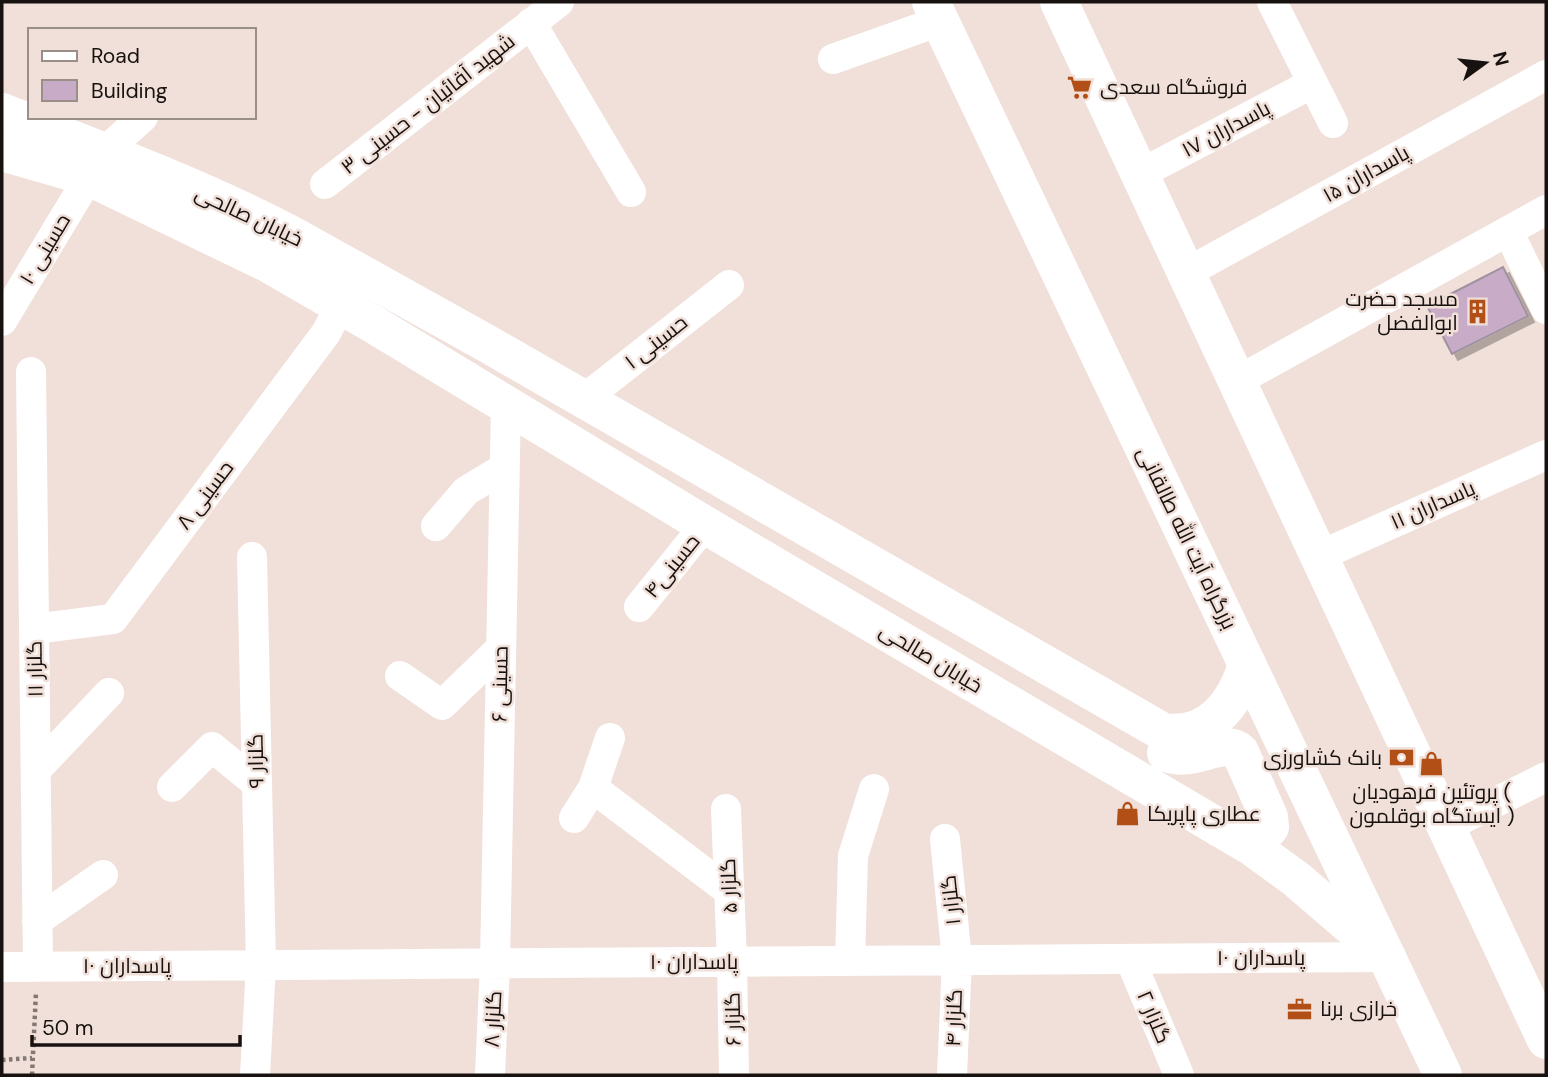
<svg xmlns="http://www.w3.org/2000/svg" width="1548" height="1077" font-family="'DM Sans',Cairo,sans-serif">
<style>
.building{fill:#c7abc7;stroke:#9e929e;stroke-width:2;filter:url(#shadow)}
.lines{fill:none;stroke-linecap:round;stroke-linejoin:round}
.path{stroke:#837873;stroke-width:4.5;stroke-dasharray:3.5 3.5;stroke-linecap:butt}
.minor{stroke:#fff;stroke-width:30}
.major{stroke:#fff;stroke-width:38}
.highway{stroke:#fff;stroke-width:38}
.labels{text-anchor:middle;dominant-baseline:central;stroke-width:5;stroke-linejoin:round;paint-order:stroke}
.poi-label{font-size:21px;fill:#17120f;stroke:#f1e0d9;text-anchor:start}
.street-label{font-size:21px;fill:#17120f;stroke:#f1e0d9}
</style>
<defs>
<filter id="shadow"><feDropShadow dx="6" dy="6" stdDeviation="0" flood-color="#0004"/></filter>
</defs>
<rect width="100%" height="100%" fill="#f1e0d9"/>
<path class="building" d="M1503 267 1528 316 1452 354 1427 306Z"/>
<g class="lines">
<path class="path" d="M2 1060 32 1058
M32 1075 36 992"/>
<path class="minor" d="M1272 2 1333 123
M531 23 631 192
M833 59 940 21
M104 152 143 117
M1140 174 1313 83
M325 184 559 2
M1508 231 1546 309
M1186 273 1546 75
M2 321 89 177
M31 372 38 966
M1237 381 1546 210
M584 399 729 285
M436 526 466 491 504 468
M1319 556 1546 455
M252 557 261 965 255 1075
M639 607 705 525
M34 629 113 619 326 333 341 305
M400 676 442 705 501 648
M36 770 109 693
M172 787 212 747 257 784
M593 788 729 891
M726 809 732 962 734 1075
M574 818 593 788 610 738
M1446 827 1546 777
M945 839 957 960 952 1075
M37 921 103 875
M1130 959 1179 1075
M850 961 853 856 874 789
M2 967 1387 957
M490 1075 495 963 506 404"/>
<path class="major" d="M2 112C99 150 198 186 290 234L486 343 1163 732C1209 739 1236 703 1247 664
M2 152 89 177 269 264 373 324 705 525 1252 847 1296 879 1387 957
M1166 753C1193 764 1223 737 1240 752L1269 817 1270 827C1258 844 1238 833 1221 829"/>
<path class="highway" d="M931 2 1443 1075
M1059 2 1546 1040"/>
</g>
<defs>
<symbol id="supermarket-bare" viewBox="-9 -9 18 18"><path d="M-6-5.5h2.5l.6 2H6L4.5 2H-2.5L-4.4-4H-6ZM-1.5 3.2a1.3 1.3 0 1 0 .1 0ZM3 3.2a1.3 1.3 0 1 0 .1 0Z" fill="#b14f16" stroke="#f1e0d9" stroke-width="2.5" paint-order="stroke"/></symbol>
<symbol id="building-bare" viewBox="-9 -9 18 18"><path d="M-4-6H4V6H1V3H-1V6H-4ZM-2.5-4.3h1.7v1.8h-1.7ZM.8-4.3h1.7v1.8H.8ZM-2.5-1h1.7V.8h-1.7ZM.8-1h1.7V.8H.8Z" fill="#b14f16" stroke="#f1e0d9" stroke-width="2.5" paint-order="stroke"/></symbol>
<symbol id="bank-bare" viewBox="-9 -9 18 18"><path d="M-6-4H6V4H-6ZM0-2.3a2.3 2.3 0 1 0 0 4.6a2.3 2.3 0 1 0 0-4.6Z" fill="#b14f16" stroke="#f1e0d9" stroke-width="2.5" paint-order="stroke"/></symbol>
<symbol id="shop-bare" viewBox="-9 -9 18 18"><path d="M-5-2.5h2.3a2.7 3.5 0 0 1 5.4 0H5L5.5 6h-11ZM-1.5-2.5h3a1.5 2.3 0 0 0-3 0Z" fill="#b14f16" stroke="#f1e0d9" stroke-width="2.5" paint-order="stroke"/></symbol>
<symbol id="office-bare" viewBox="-9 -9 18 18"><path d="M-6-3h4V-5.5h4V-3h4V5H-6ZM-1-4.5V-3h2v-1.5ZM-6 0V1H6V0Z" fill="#b14f16" stroke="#f1e0d9" stroke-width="2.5" paint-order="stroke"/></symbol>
</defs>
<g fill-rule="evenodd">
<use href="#supermarket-bare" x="1062" y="70" width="35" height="35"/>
<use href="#building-bare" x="1460" y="294" width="35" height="35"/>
<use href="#bank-bare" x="1384" y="740" width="35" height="35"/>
<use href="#shop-bare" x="1414" y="746" width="35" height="35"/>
<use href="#shop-bare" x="1110" y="796" width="35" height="35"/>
<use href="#office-bare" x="1282" y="992" width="35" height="35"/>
</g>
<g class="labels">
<g class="poi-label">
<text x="1100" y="87">فروشگاه سعدی</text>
<text x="1458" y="299" text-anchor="end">مسجد حضرت<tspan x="1458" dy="24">ابوالفضل</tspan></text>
<text x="1382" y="758" text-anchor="end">بانک کشاورزی</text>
<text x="1432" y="792" text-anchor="middle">پروتئین فرهودیان (<tspan x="1432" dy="24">ایستگاه بوقلمون )</tspan></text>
<text x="1147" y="814">عطاری پاپریکا</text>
<text x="1320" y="1009">خرازی برنا</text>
</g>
<g class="street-label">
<text transform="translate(428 104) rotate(-38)">شهید آقائیان - حسینی ۳</text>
<text transform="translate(1226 129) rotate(-28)">پاسداران ۱۷</text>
<text transform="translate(1366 174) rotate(-29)">پاسداران ۱۵</text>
<text transform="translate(249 216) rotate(25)">خيابان صالحی</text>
<text transform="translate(45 249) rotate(-59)">حسینی ۱۰</text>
<text transform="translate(656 342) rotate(-38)">حسینی ۱</text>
<text transform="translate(205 495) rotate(-53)">حسینی ۸</text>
<text transform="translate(1433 505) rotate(-24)">پاسداران ١١</text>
<text transform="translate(1187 538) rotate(64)">بزرگراه آیت الله طالقانی</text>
<text transform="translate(672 566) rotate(-51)">حسینی۴</text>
<text transform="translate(931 658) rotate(31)">خیابان صالحی</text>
<text transform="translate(35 669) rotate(-91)">گلزار ١١</text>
<text transform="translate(500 684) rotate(-89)">حسینی ۶</text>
<text transform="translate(256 761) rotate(-91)">گلزار ٩</text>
<text transform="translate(729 886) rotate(-92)">گلزار ۵</text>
<text transform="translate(951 900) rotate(-96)">گلزار ۱</text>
<text x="1261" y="958">پاسداران ١٠</text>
<text x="694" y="962">پاسداران ١٠</text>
<text x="127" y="966">پاسداران ١٠</text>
<text transform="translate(1154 1017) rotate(67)">گلزار ۲</text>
<text transform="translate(954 1018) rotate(-88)">گلزار ۴</text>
<text transform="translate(493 1019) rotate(-87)">گلزار ۸</text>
<text transform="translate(733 1019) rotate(-91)">گلزار ۶</text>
</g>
</g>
<rect width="1548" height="1077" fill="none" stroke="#17120f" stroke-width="7"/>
<rect x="28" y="28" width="228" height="91" fill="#f1e0d9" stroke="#9a8e88" stroke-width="2"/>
<rect x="42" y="51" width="35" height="10" fill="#ffffff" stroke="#9a8e88" stroke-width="2"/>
<text x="91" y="63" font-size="21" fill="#17120f">Road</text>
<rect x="42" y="80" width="35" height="21" fill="#c7abc7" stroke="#9a8e88" stroke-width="2"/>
<text x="91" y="98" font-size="21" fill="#17120f">Building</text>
<g transform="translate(1485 63) rotate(75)" stroke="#f1e0d9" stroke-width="5" paint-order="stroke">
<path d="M0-5L12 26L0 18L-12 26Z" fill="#17120f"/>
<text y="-10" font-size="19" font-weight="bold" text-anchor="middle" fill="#17120f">N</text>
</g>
<path d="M32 1035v10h208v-10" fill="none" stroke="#17120f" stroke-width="3.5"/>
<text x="42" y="1035" font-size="21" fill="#17120f" stroke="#f1e0d9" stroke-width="5" paint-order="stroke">50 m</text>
</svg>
